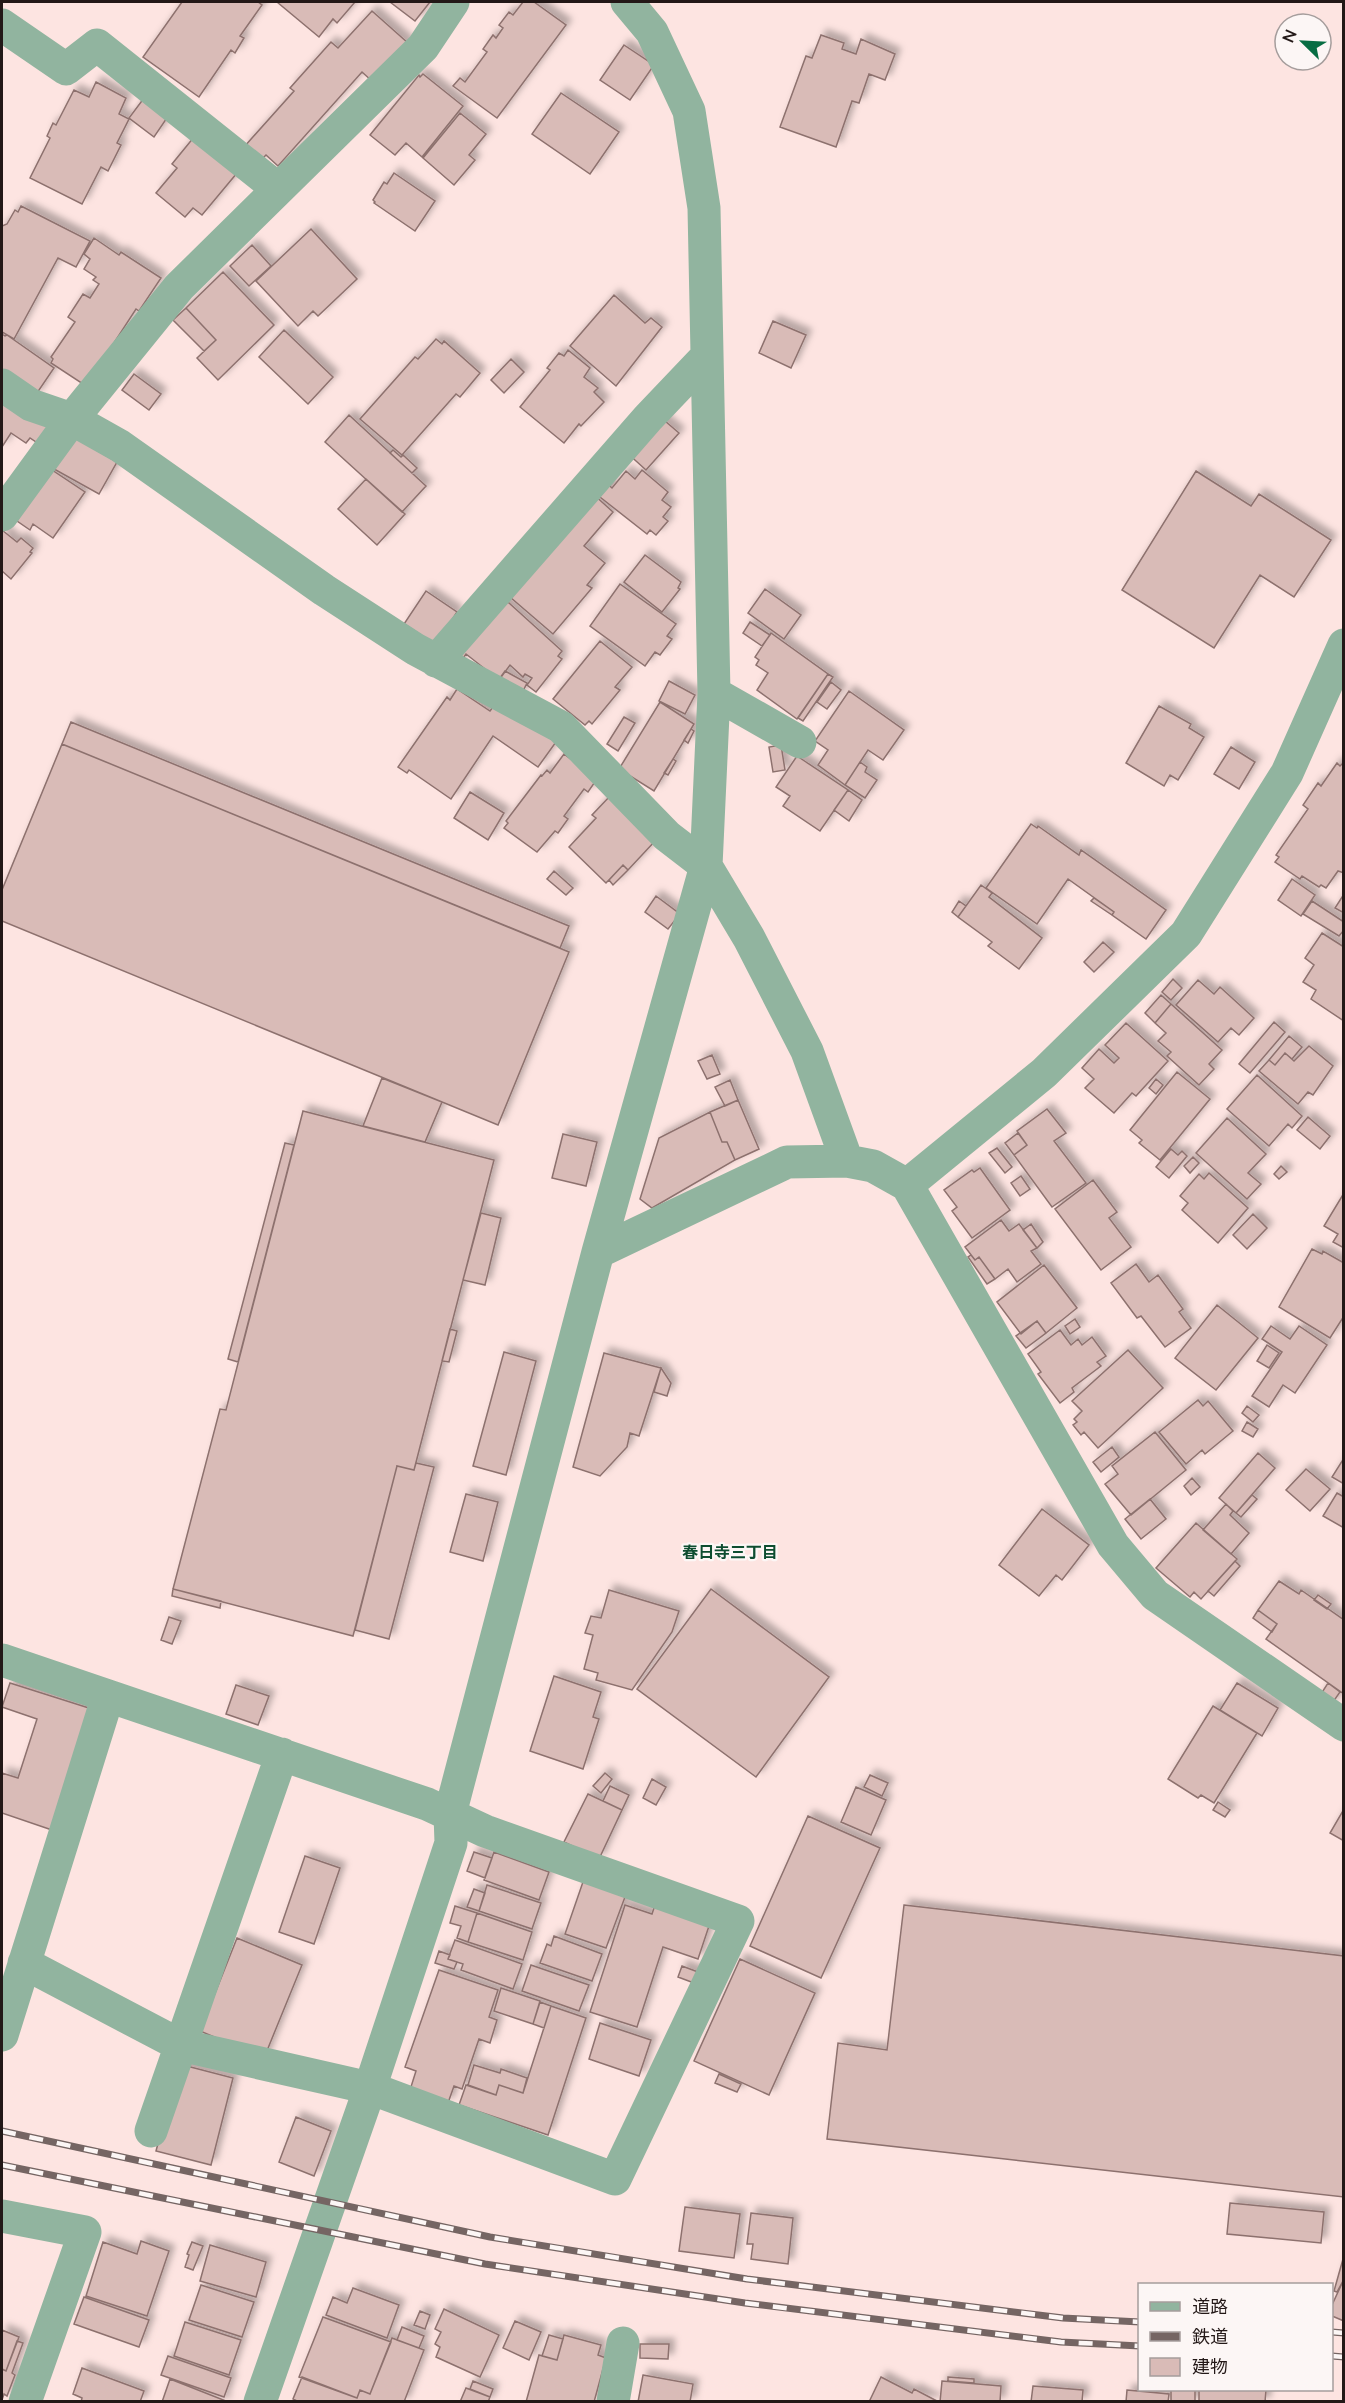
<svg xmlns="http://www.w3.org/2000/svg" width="1345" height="2403" font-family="Lato,'Noto Sans JP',sans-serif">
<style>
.building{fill:#d9bbb7;stroke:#8d716e;stroke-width:1.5;filter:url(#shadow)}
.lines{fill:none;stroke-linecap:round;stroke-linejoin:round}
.street{stroke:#91b49f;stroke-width:33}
.rail-casing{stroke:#756563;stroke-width:7}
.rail{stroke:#fcf6f5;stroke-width:4.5;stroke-dasharray:14;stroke-linecap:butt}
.labels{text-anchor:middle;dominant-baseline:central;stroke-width:4.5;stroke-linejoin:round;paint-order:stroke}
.neighbourhood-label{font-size:16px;font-weight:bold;fill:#0d4d30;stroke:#fcf6f5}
</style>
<defs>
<filter id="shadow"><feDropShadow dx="5.5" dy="-5.5" stdDeviation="3" flood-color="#0004"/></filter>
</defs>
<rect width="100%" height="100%" fill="#fde4e1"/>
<path class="building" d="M182 2H258L262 5 240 36 244 38 235 53 231 50 199 97 143 57Z
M277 2H355L337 23 333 19 319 37Z
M390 2H430L415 21Z
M523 2H534L566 25 497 118 453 86 460 78 465 82 487 52 483 49 493 35 496 38 503 28 499 25 509 12 513 15Z
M372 11 408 43 373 82 362 72 278 166 266 155 260 161 244 147 294 91 290 88 331 42 338 48Z
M821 35 844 43 842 49 856 54 861 39 895 54 885 80 869 74 859 103 852 101 836 147 780 127 806 56 812 58Z
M624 45 654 65 630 100 600 80Z
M423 74 463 106 422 157 406 143 395 155 370 135 419 75 420 77Z
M96 82 126 98 119 114 129 119 117 143 121 145 108 171 101 167 82 204 30 178 50 138 47 136 53 123 56 125 74 90 89 97Z
M561 93 619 132 590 174 532 134Z
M147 94 171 112 154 137 129 118Z
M460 113 486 134 469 155 475 160 454 185 423 158Z
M194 137 237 173 202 215 193 208 185 217 156 193 177 168 172 164Z
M394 173 435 201 415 231 374 203 375 202 373 200 384 182 387 184Z
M21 206 90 241 76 267 58 258 14 339 2 332V226L7 224 15 210 18 212Z
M311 229 357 279 318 316 313 311 298 326 256 281Z
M94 238 119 255 121 252 161 278 139 311 136 309 86 386 51 363 53 359 51 357 75 322 68 317 83 294 90 298 99 284 93 280 96 277 84 269 90 259 84 254Z
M252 245 271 266 249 286 230 266Z
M223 272 274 325 218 380 197 358 216 340 186 308Z
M614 295 645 323 651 318 662 327 616 386 570 346Z
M186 308 216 340 204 351 173 320Z
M773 321 806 335 791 368 759 353Z
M284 330 333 377 308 404 259 357Z
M2 334 5 336 7 335 54 368 35 396 2 373Z
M436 339 442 344 444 341 480 373 460 397 456 394 402 455 360 419 415 357 418 359Z
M568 350 590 368 584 377 598 388 594 392 604 402 581 426 579 424 564 443 520 407 550 370 547 368 559 353 564 356Z
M511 359 524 372 504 393 491 380Z
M134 374 161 394 149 410 122 390Z
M2 399 53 430 42 446 30 438 26 443 11 433 2 447Z
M349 415 426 486 402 512 325 442Z
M658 415 679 433 646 470 626 452Z
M73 436 117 462 99 494 54 469Z
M393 450 401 457 403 455 417 468 412 473 390 453Z
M46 466 85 492 53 538 33 524 30 530 17 521Z
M642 470 668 492 662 500 671 507 663 517 668 521 656 535 650 530 647 534 591 490 601 478 612 488 626 471 635 479Z
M1196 471 1251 506 1259 494 1331 540 1294 597 1260 575 1214 648 1122 590Z
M366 479 405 514 377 545 338 509Z
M592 493 613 512 584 546 605 563 587 585 592 588 553 634 503 591Z
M2 530 17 542 21 538 33 548 30 552 32 553 11 579 2 571Z
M645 555 681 582 678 588 680 589 662 612 624 582Z
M620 584 676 624 667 636 672 639 660 655 655 652 645 666 590 626Z
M765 589 801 615 784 639 748 613Z
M426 591 457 612 436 645 404 624Z
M498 593 562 651 558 656 562 659 536 692 527 685 532 678 525 674 523 677 510 665 499 680 466 654 459 664 451 652Z
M750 622 770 635 762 646 743 633Z
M771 633 828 674 797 719 757 690 768 673 756 665 759 660 755 657Z
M600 641 632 667 615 687 620 690 592 724 589 721 585 725 553 699Z
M505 671 527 683 521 695 497 682Z
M828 674 833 677 803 721 798 718Z
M669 681 695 695 685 714 659 701Z
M831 682 841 690 827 709 817 702Z
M457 689 490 711 496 703 556 742 538 767 493 736 451 799 409 770 407 773 398 767 447 697 450 700Z
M849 691 904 730 883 760 868 750 845 785 818 765 828 750 815 741Z
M660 702 694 724 654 791 619 769Z
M1159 706 1191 724 1189 728 1204 737 1178 780 1170 775 1164 786 1126 763Z
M624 717 635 723 618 751 607 744Z
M71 722 569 926 560 948 62 744Z
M691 729 694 731 688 743 684 740Z
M62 744 569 952 498 1125 2 921V890Z
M781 745 785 770 773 772 769 747Z
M1231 747 1255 762 1239 789 1214 774Z
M564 754 597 779 588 792 584 789 564 816 568 819 558 833 555 831 537 852 504 828 508 823 506 821 541 775 542 776 547 770 550 773Z
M797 756 848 790 820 831 783 806 790 796 776 787Z
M673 759 676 761 668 775 664 773Z
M860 762 867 767 865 772 877 780 865 798 845 785Z
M1344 762V873L1338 871 1326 888 1321 885 1319 887 1302 876 1300 879 1275 862 1279 857 1276 855 1308 809 1303 805 1318 783 1321 786 1337 763 1340 766Z
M848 790 862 800 849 821 834 810Z
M470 792 504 813 488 840 454 818Z
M610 796 656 840 628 870 623 865 606 883 569 847 596 818 592 815Z
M1031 824 1037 828 1038 826 1079 855 1081 850 1166 910 1146 939 1112 915 1114 912 1068 879 1037 924 986 888Z
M623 865 628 870 613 885 609 880Z
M554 871 573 888 566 895 547 879Z
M1292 879 1315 895 1301 916 1278 900Z
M981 885 992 893 989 897 1042 938 1019 969 988 946 992 942 958 917Z
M1344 894V913L1335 908Z
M656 896 680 914 668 929 645 912Z
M1094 898 1114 912 1112 915 1091 901Z
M959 901 966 906 958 917 952 912Z
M1312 901 1344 922V930L1339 936 1303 914Z
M1322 933 1344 947V1021L1311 999 1316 990 1303 982 1314 965 1305 958Z
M1103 942 1114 952 1094 972 1084 962Z
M1173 979 1182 988 1171 1000 1162 992Z
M1198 980 1214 994 1220 987 1254 1018 1239 1035 1231 1028 1218 1042 1176 1005Z
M1161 995 1171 1004 1155 1023 1145 1013Z
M1171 1004 1222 1050 1209 1064 1214 1069 1199 1085 1167 1056 1171 1052 1158 1041 1166 1033 1155 1023Z
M1274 1022 1285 1032 1250 1073 1239 1064Z
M1126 1023 1168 1061 1136 1096 1132 1093 1114 1113 1085 1088 1094 1079 1082 1068 1099 1049 1114 1063 1119 1058 1105 1045Z
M1289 1036 1302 1047 1292 1059 1285 1053 1275 1065 1269 1060Z
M1309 1046 1333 1066 1313 1095 1308 1092 1298 1104 1259 1071 1269 1060 1275 1065 1285 1053 1294 1061Z
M712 1055 720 1074 707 1079 698 1061Z
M1177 1072 1210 1099 1160 1160 1139 1143 1142 1140 1130 1130Z
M1257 1075 1302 1116 1292 1128 1288 1124 1269 1146 1227 1109Z
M382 1078 442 1102 425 1142 363 1126Z
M1156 1079 1163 1085 1156 1094 1149 1088Z
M730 1080 738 1100 725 1106 715 1087Z
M738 1100 759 1149 735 1160 727 1142H722L710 1112Z
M1047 1109 1066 1133 1054 1141 1086 1183 1052 1207 1014 1155 1027 1145 1017 1131Z
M303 1111 494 1160 414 1470 397 1466 353 1636 173 1589 220 1409 226 1410Z
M710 1112 722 1142H727L735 1160 652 1208 640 1199 659 1138Z
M1308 1117 1330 1136 1320 1149 1297 1130Z
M1227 1118 1266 1154 1248 1173 1261 1184 1247 1199 1196 1153Z
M1018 1133 1027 1145 1014 1155 1005 1143Z
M563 1134 597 1142 586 1186 552 1178Z
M285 1143 294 1145 238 1362 228 1359Z
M997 1148 1012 1167 1005 1173 989 1153Z
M1171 1149 1178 1155 1182 1151 1187 1156 1169 1178 1156 1167Z
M1193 1157 1199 1163 1190 1173 1184 1166Z
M1281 1166 1287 1172 1279 1179 1274 1174Z
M980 1168 1010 1210 972 1238 952 1211 957 1207 944 1190 972 1170 974 1172Z
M1209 1173 1248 1208 1218 1243 1182 1210 1188 1203 1180 1196 1199 1174 1204 1179Z
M1021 1176 1030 1189 1020 1196 1011 1183Z
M1093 1180 1117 1212 1109 1218 1131 1247 1101 1270 1055 1209Z
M1344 1193V1248L1333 1242 1338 1234 1324 1226Z
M481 1213 501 1218 485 1285 463 1280Z
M1253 1214 1267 1228 1247 1249 1233 1235Z
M1001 1220 1009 1231 1019 1224 1037 1248 1031 1251 1041 1264 1017 1282 1008 1269 995 1279 979 1257 975 1260 965 1247Z
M1031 1224 1043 1242 1037 1248 1023 1230Z
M1312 1249 1322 1254 1323 1251 1344 1263V1316L1330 1338 1279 1307Z
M971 1255 975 1260 979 1257 995 1279 987 1284 968 1257Z
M1136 1264 1149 1282 1158 1275 1183 1309 1179 1312 1191 1328 1165 1347 1141 1316 1137 1318 1111 1283Z
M1044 1265 1077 1308 1046 1333 1037 1321 1021 1334 997 1302Z
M1217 1305 1258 1338 1216 1390 1175 1358Z
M1075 1319 1080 1327 1070 1334 1065 1326Z
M1037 1321 1046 1333 1026 1348 1016 1336Z
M1271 1326 1290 1339 1299 1326 1327 1345 1295 1393 1283 1385 1269 1407 1252 1396 1282 1352 1262 1339Z
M450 1329 457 1331 449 1362 442 1361Z
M1060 1330 1071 1345 1078 1339 1082 1345 1092 1337 1106 1356 1097 1362 1101 1366 1072 1388 1074 1392 1060 1403 1038 1374 1041 1372 1028 1354Z
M1267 1345 1279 1353 1269 1368 1257 1361Z
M1128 1350 1163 1388 1098 1448 1084 1432 1081 1435 1073 1425 1077 1422 1074 1419 1082 1411 1072 1401Z
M504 1352 536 1361 506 1475 473 1466Z
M604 1353 661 1368 639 1436 630 1433 627 1447 600 1476 573 1467Z
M661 1368 671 1383 667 1396 654 1392Z
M1198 1400 1203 1406 1208 1401 1233 1431 1205 1454 1202 1450 1186 1464 1159 1432Z
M1247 1406 1259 1415 1253 1422 1242 1413Z
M1247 1422 1258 1429 1253 1437 1242 1431Z
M1155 1432 1186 1470 1131 1515 1105 1484 1118 1474 1112 1466Z
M1112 1447 1119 1457 1101 1472 1093 1462Z
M1258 1453 1275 1468 1236 1513 1219 1498Z
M1344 1458V1484L1332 1477Z
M416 1463 434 1467 389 1639 355 1630 397 1466 414 1470Z
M1306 1469 1330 1489 1310 1511 1286 1490Z
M1192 1478 1200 1487 1191 1495 1184 1486Z
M1337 1493 1344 1497V1528L1323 1516Z
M466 1494 498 1502 483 1561 450 1552Z
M1252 1495 1257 1499 1241 1517 1236 1513Z
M1150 1499 1166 1519 1141 1539 1125 1519Z
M1226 1504 1233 1511 1230 1515 1249 1533 1231 1554 1203 1530Z
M1042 1509 1089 1545 1062 1580 1056 1575 1039 1596 999 1565Z
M1196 1523 1237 1559 1201 1599 1194 1592 1190 1597 1156 1568Z
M1235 1561 1240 1566 1214 1596 1208 1591Z
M1279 1581 1299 1594 1301 1590 1344 1620V1694L1266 1639 1277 1624 1258 1610Z
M173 1589 221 1601 220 1608 172 1596Z
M711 1589 829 1677 756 1777 637 1689Z
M609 1590 679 1611 672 1632 632 1690 596 1680 598 1673 584 1669 593 1635 585 1633 591 1616 601 1618Z
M1318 1595 1331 1604 1327 1609 1314 1600Z
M1258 1610 1277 1624 1272 1632 1253 1618Z
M169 1617 181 1621 172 1644 161 1640Z
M554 1676 601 1692 593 1717 599 1719 583 1769 530 1751Z
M10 1683 92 1709 52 1830 2 1813V1773L18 1778 37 1719 2 1707Z
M1237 1683 1278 1708 1262 1736 1220 1710Z
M1328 1683 1340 1692 1331 1705 1319 1697Z
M236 1685 269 1696 258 1725 226 1714Z
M1213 1706 1257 1733 1214 1803 1201 1795 1198 1798 1168 1779Z
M605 1773 612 1779 601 1793 593 1786Z
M870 1775 888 1783 882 1796 864 1787Z
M652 1779 666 1787 656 1805 643 1798Z
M610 1786 629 1795 622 1810 603 1801Z
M856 1787 886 1800 871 1835 841 1822Z
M588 1794 622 1810 599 1859 564 1842Z
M1218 1802 1230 1810 1225 1817 1213 1810Z
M1344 1809V1841L1330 1833Z
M808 1816 880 1848 821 1978 750 1946Z
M474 1852 492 1858 485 1878 467 1871Z
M494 1852 549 1872 539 1900 484 1880Z
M305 1856 340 1868 314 1944 279 1932Z
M584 1879 625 1897 606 1948 565 1934Z
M487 1885 541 1903 532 1929 479 1911Z
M474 1889 485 1893 479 1911 467 1907Z
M625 1905 652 1914 655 1905 710 1923 698 1959 663 1947 637 2027 590 2012Z
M904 1905 1344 1956V2197L827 2139 838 2043 887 2050Z
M455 1906 477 1913 468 1942 457 1938 461 1926 450 1923Z
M477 1913 532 1932 523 1960 468 1942Z
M554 1936 602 1954 592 1981 540 1963 547 1944 551 1946Z
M237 1938 302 1965 264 2058 200 2031Z
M455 1940 522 1964 513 1989 461 1970 463 1964 448 1959Z
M439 1951 450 1955 448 1959 457 1962 454 1969 435 1963Z
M740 1959 815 1993 769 2095 694 2061Z
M531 1965 589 1985 579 2011 522 1991Z
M682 1966 698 1972 694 1983 678 1977Z
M439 1970 498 1990 489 2017 497 2020 490 2043 479 2039 462 2089 454 2086 448 2103 410 2090 416 2071 405 2067Z
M501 1988 540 2001 533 2024 494 2011Z
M540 2002 551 2006 544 2028 533 2024Z
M551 2006 586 2018 548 2135 459 2105 466 2085 496 2095 499 2085 523 2093Z
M600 2023 651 2040 639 2076 589 2059Z
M179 2064 233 2078 211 2165 156 2151Z
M474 2065 500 2073 501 2069 527 2078 523 2093 499 2085 496 2095 468 2085Z
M719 2074 741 2084 737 2092 715 2083Z
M296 2117 331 2131 314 2176 279 2162Z
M1230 2203 1324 2212 1321 2243 1227 2234Z
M685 2207 740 2214 734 2258 679 2251Z
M751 2213 793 2218 788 2264 751 2259 753 2244H747Z
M141 2241 169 2251 147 2316 86 2296 103 2242 137 2254Z
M192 2242 203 2246 193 2270 185 2267 189 2255 187 2254Z
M210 2245 266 2262 256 2297 200 2281Z
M1343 2259 1344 2279 1337 2292 1334 2291Z
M1344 2279V2321L1332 2316V2305Z
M201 2285 254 2302 242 2337 189 2320Z
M353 2288 399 2305 387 2338 326 2315 333 2297 347 2303Z
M84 2297 149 2320 139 2347 74 2324Z
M444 2309 499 2335 480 2377 436 2357 440 2347 435 2344 441 2332 435 2329Z
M420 2311 430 2315 425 2329 414 2325Z
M323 2317 391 2342 370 2394 360 2390 357 2398 299 2377Z
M515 2321 541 2332 529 2360 503 2348Z
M185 2322 241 2340 229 2375 174 2356Z
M402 2327 424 2336 419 2348 397 2340Z
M2 2330 19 2337 6 2371 2 2369Z
M549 2335 563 2339 557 2360 542 2356Z
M564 2335 601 2345 598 2355 606 2358 594 2402H526L539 2355 557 2360Z
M392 2338 424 2350 404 2402H299L293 2399 302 2377 357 2398 360 2390 370 2394Z
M17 2341 23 2343 12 2373 15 2375 7 2396 4 2394 2 2400V2369L6 2371Z
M640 2344H669L668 2359 640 2358Z
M168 2356 231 2378 224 2397 161 2375Z
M82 2368 144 2391 140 2402H81L82 2398 73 2394Z
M643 2375 693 2384 690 2402H638Z
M881 2377 912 2393 914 2389 937 2401 869 2402Z
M948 2377 974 2379V2383L948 2381Z
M170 2379 226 2401V2402H162Z
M473 2381 493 2389 490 2397 470 2389Z
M942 2381 1001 2386 1000 2402H940Z
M1033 2386 1083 2390 1082 2402H1031Z
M466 2388 490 2397 488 2402H460Z
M1127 2390 1169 2394 1168 2402H1126Z
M1171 2390H1195V2402H1171Z
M1199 2390H1266L1265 2402H1199Z"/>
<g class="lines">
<path class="street" d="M2 25 66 69 97 45 278 189
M2 385 31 405 72 419 120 446 324 590 415 649 561 727 667 836 706 866 749 938 807 1051 847 1161
M2 515 72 419 179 287 423 47 453 2
M436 661 648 418 707 356
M714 693 800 742
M907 1185 1044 1073 1186 934 1287 773 1344 645
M598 1252 787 1162 847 1161 873 1166 907 1185 1113 1545 1155 1595 1344 1725
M2 1660 427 1804 485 1831 738 1921 615 2179 370 2088 180 2045 24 1963
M2 2035 108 1696
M151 2131 282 1754
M2 2216 85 2232 25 2402
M260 2402 370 2088 451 1843 450 1814 598 1252 706 866 714 693 704 208 689 111 652 32 627 2
M613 2402 623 2343"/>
<defs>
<path id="rail" d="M2 2131 490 2237 747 2279 1063 2318 1140 2322
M2 2165 485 2264 745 2303 1061 2342 1140 2346
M1332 2332 1344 2333
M1332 2356 1344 2357"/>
</defs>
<use href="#rail" class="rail-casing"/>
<use href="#rail" class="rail"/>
</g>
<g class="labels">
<g class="neighbourhood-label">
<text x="730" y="1551">春日寺三丁目</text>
</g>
</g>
<rect width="1345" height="2403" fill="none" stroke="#231817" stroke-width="6"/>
<rect x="1138" y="2283" width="195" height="108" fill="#fcf6f5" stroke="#a59d9c" stroke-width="1.5"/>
<rect x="1150" y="2302" width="30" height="9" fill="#91b49f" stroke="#a59d9c" stroke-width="1.5"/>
<text x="1192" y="2313" font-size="18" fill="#231817">道路</text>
<rect x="1150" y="2332" width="30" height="9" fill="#756563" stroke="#a59d9c" stroke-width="1.5"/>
<text x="1192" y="2343" font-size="18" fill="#231817">鉄道</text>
<rect x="1150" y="2358" width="30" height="18" fill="#d9bbb7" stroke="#a59d9c" stroke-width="1.5"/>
<text x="1192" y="2373" font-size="18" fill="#231817">建物</text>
<g transform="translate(1303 42) rotate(294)"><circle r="28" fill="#fcf6f5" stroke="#a59d9c" stroke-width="1.5"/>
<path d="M0-4.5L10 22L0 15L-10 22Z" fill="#076d43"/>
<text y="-9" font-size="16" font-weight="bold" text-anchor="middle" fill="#231817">N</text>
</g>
</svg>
